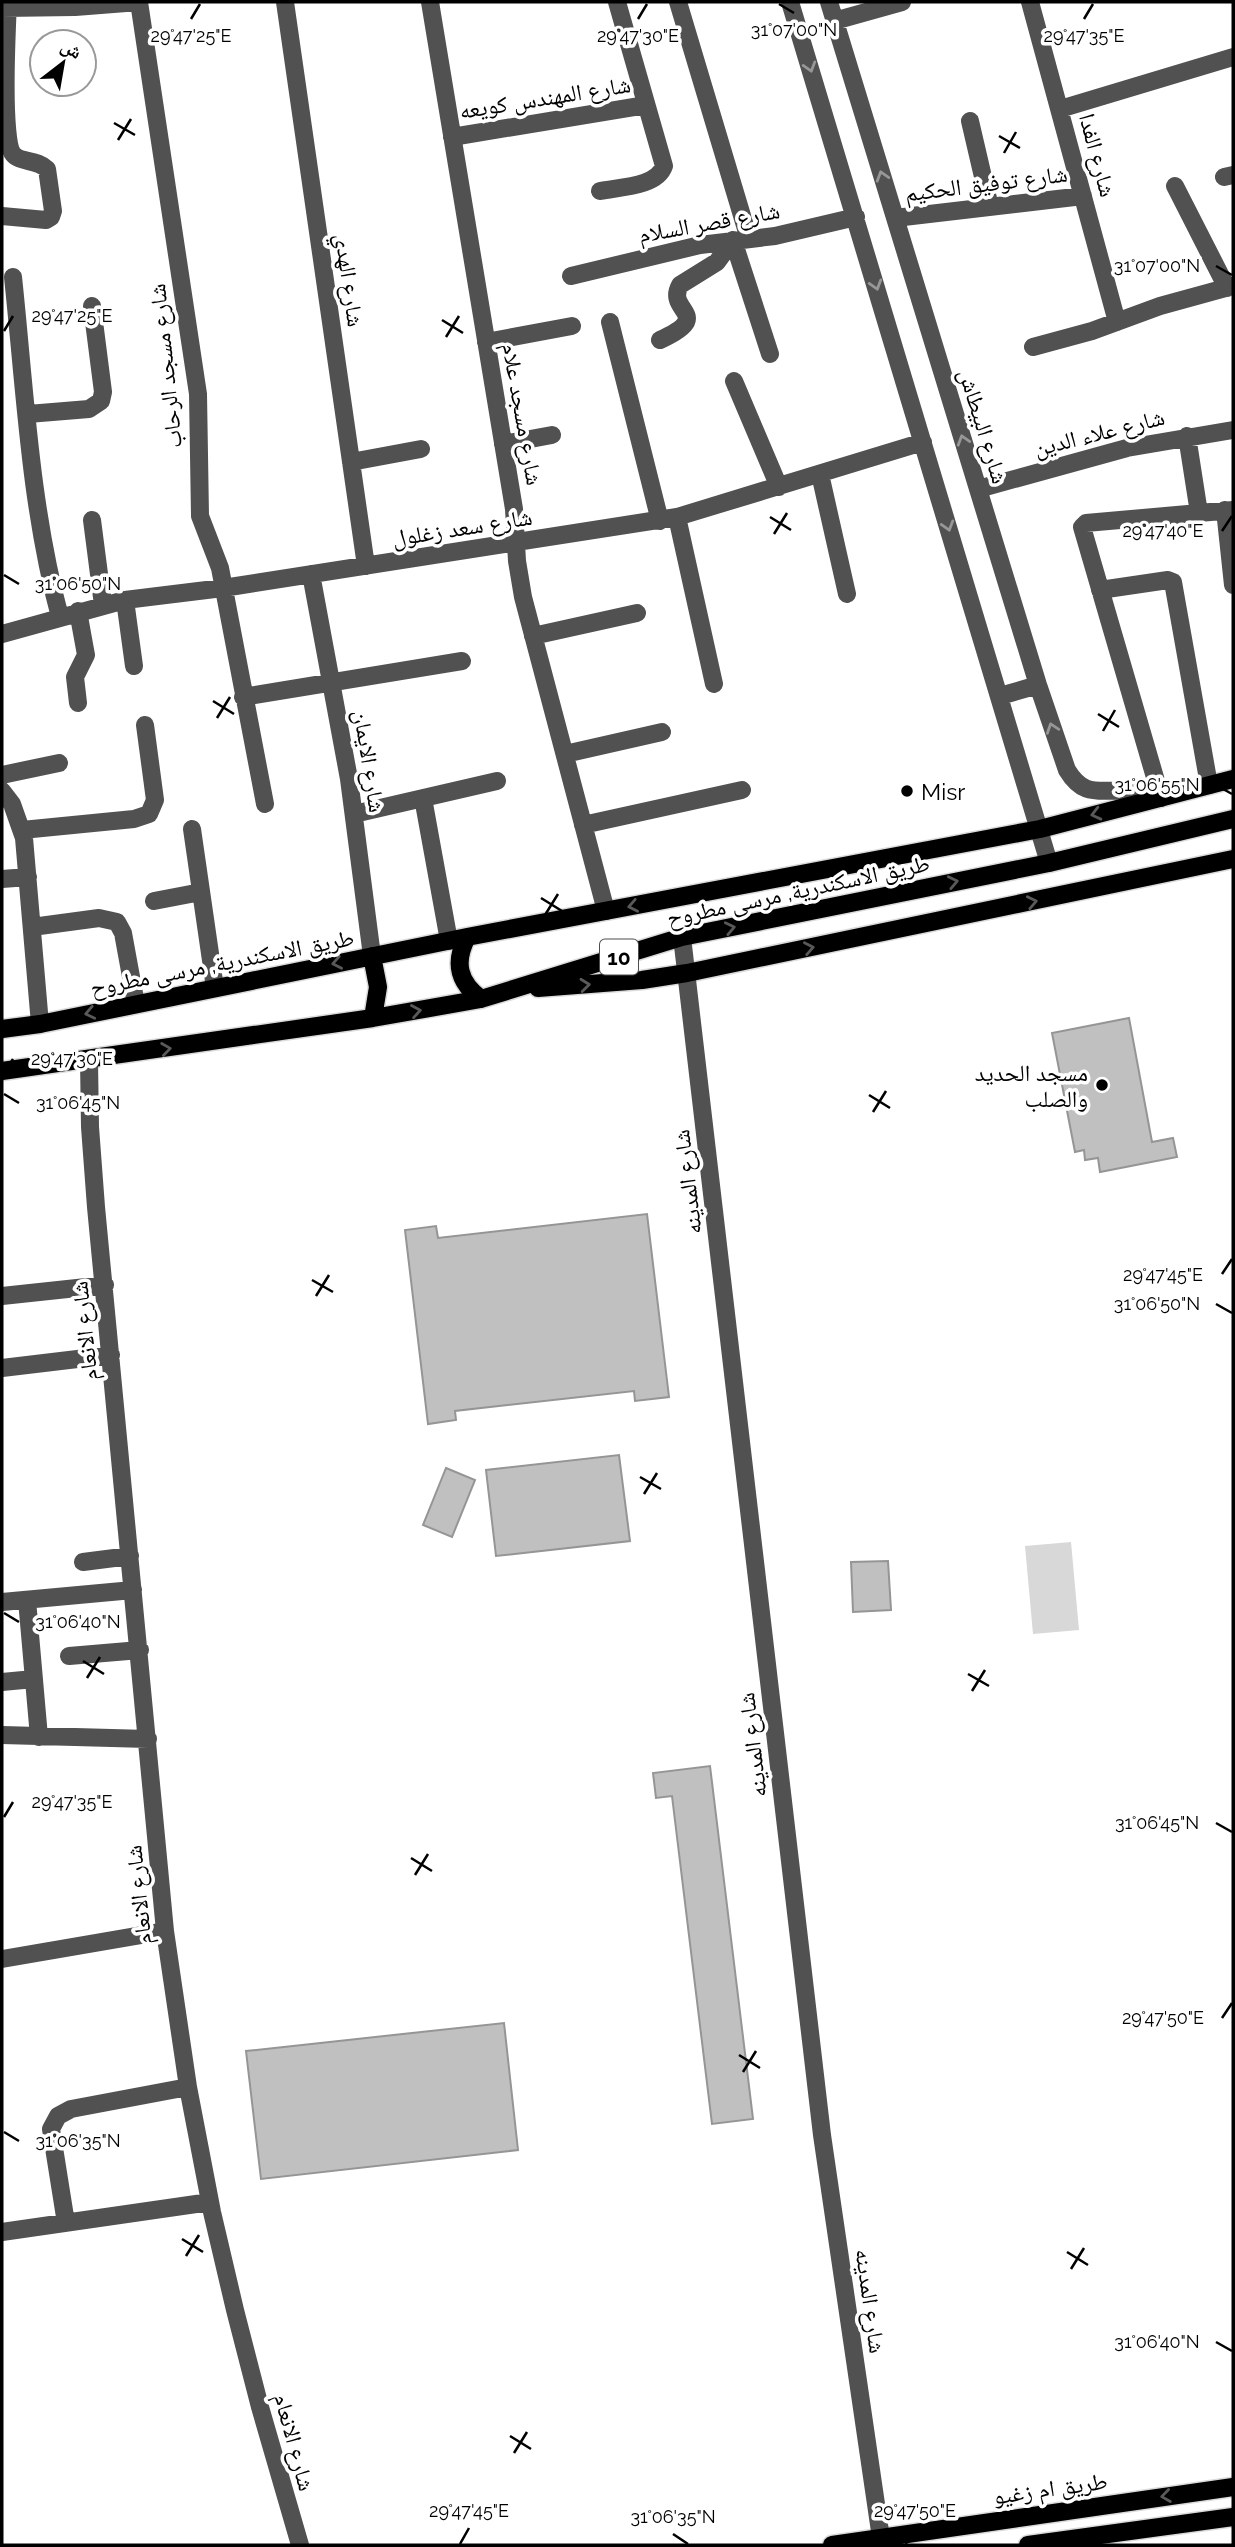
<svg xmlns="http://www.w3.org/2000/svg" width="1235" height="2547" font-family="Raleway,'Noto Naskh Arabic',sans-serif">
<style>
.green{fill:#d8d8d8}
.building{fill:#c0c0c0;stroke:#959595;stroke-width:2}
.lines{fill:none;stroke-linecap:round;stroke-linejoin:round}
.major-casing{stroke:#dbdbdb;stroke-width:21}
.minor{stroke:#515151;stroke-width:18}
.major{stroke:#000;stroke-width:18}
.oneway{stroke:#979797}
.oneway2{stroke:#595959}
.ticks{fill:none;stroke:#000;stroke-width:2.5}
.poi-dot{fill:#000;stroke:#fff;stroke-width:2.5}
.labels{text-anchor:middle;dominant-baseline:central;stroke-width:7;stroke-linejoin:round;paint-order:stroke}
.shield{fill:#fff;stroke:#4c4c4c;stroke-width:2}
.shield-label{font-size:21px;font-weight:bold;fill:#000}
.street-label{font-size:23px;fill:#000;stroke:#fff}
.poi-label{font-size:23px;fill:#000;stroke:#fff;text-anchor:start}
.ticks-label{font-size:18px;text-anchor:middle;fill:#000;stroke:#fff;stroke-width:7;stroke-linejoin:round;paint-order:stroke}
</style>
<rect width="100%" height="100%" fill="#fff"/>
<path class="green" d="M1071 1542 1079 1630 1033 1634 1025 1546Z"/>
<path class="building" d="M1129 1018 1152 1142 1173 1138 1177 1157 1100 1172 1098 1158 1085 1160 1084 1150 1075 1152 1052 1033Z
M647 1214 669 1397 635 1401 634 1391 455 1411 456 1420 428 1424 405 1230 436 1226 438 1238Z
M619 1455 630 1541 496 1556 486 1470Z
M446 1468 475 1480 452 1537 423 1525Z
M888 1561 891 1610 853 1612 851 1562Z
M710 1766 753 2119 712 2124 672 1796 656 1798 653 1773Z
M504 2023 518 2150 261 2179 246 2051Z"/>
<g class="lines">
<defs>
<path id="major" d="M467 937C454 962 458 982 481 999
M372 956 378 987 373 1018
M538 988 642 980 687 973 1233 859
M2 1029 40 1024 467 937 1040 829 1233 779
M2 1071 373 1018 481 999 682 937 1049 863 1233 819
M832 2545 1233 2487
M1028 2545 1233 2517"/>
</defs>
<use href="#major" class="major-casing"/>
<path class="minor" d="M139 2 198 394 200 516 220 568 265 804
M285 2 366 566
M430 2 514 509 517 561 523 597 606 911
M678 2 749 239
M790 2 1049 863
M829 2 1038 685 1067 770C1084 798 1099 789 1126 791 1136 792 1145 796 1153 799
M1030 2 1117 322
M2 8 75 7 139 2
M834 21 902 2
M1060 109 1233 57
M970 121 990 207
M452 137 646 105
M1224 177 1233 175
M1175 186 1227 288
M600 191C619 187 657 187 664 166L617 2
M2 216 46 220 51 217 53 211 47 169C37 159 20 163 13 154 1 140 7 25 8 2
M895 218 1083 196
M733 240 770 354
M571 276 700 245 775 236 856 217
M13 277C25 390 30 506 60 617
M610 322 660 521
M660 340C716 314 665 312 680 285L717 262 733 240
M486 342 572 326
M1033 347 1092 331 1160 306 1233 286
M734 381 779 487
M28 414 89 409 101 401 103 392 92 306
M1187 436 1199 513
M503 444 552 435
M351 462 421 449
M820 474 847 594
M978 489 1127 448 1233 430
M1225 510 1233 585
M677 517 714 684
M92 520 103 605
M311 574 349 779 372 956
M1100 590 1168 580 1173 582 1209 785
M125 600 134 666
M2 634 125 600 223 588 677 517 923 442
M533 636 637 613
M1000 696 1038 685
M243 697 462 661
M78 703 75 677 86 655 78 611
M565 754 662 732
M2 775 59 763
M2 791 12 804 24 838 40 1024
M423 798 449 941
M1161 798 1082 527 1086 523 1233 510
M354 814 497 781
M583 825 742 790
M192 829 215 988
M22 830 134 819 149 814 155 800 145 725
M2 879 28 877
M154 901 201 892
M32 927 99 918 117 922 123 933 136 1004
M682 937 822 2135 882 2545
M89 1060 90 1127 96 1207 165 1931 188 2087 212 2212 235 2310 260 2407 300 2545
M2 1296 105 1285
M2 1368 111 1355
M83 1562 130 1556
M27 1600 39 1737
M2 1602 133 1590
M69 1656 140 1650
M2 1682 34 1679
M2 1735 148 1739
M2 1959 165 1931
M66 2223 51 2129 58 2116 71 2109 188 2087
M2 2232 210 2202"/>
<use href="#major" class="major"/>
</g>
<defs><path id="oneway-chevron" d="M-2-3.5L2.5 0L-2 3.5" fill="none" stroke-width="1.6" stroke-linecap="round" stroke-linejoin="round" transform="scale(1.75)"/></defs>
<g class="oneway">
<use href="#oneway-chevron" transform="translate(810 67) rotate(73)"/>
<use href="#oneway-chevron" transform="translate(882 176) rotate(-107)"/>
<use href="#oneway-chevron" transform="translate(876 285) rotate(73)"/>
<use href="#oneway-chevron" transform="translate(963 440) rotate(-107)"/>
<use href="#oneway-chevron" transform="translate(948 526) rotate(73)"/>
<use href="#oneway-chevron" transform="translate(1052 728) rotate(-109)"/>
</g>
<g class="oneway2">
<use href="#oneway-chevron" transform="translate(1096 814) rotate(166)"/>
<use href="#oneway-chevron" transform="translate(953 882) rotate(-12)"/>
<use href="#oneway-chevron" transform="translate(1032 902) rotate(-12)"/>
<use href="#oneway-chevron" transform="translate(633 906) rotate(169)"/>
<use href="#oneway-chevron" transform="translate(730 928) rotate(-12)"/>
<use href="#oneway-chevron" transform="translate(809 948) rotate(-11)"/>
<use href="#oneway-chevron" transform="translate(337 963) rotate(169)"/>
<use href="#oneway-chevron" transform="translate(585 985) rotate(-6)"/>
<use href="#oneway-chevron" transform="translate(416 1011) rotate(-10)"/>
<use href="#oneway-chevron" transform="translate(90 1013) rotate(168)"/>
<use href="#oneway-chevron" transform="translate(166 1049) rotate(-8)"/>
<use href="#oneway-chevron" transform="translate(1166 2496) rotate(172)"/>
</g>
<path class="ticks" d="M779 4 794 13M191 19 200 4M638 19 647 4M1084 19 1093 4M114 123 135 135M999 136 1020 148M118 140 131 119M1004 153 1016 132M1216 266 1232 275M442 320 463 333M4 331 13 316M446 337 459 316M770 517 791 530M1222 531 1232 516M774 534 787 513M4 575 19 584M213 701 234 714M1098 714 1119 727M217 718 230 697M1103 731 1115 710M1216 785 1232 794M541 898 562 911M545 915 558 894M4 1074 13 1059M4 1094 19 1103M869 1095 890 1108M873 1112 886 1091M1222 1274 1232 1259M312 1280 333 1292M316 1296 329 1275M1216 1304 1232 1313M640 1477 661 1489M644 1494 657 1473M4 1613 19 1622M83 1661 104 1674M968 1674 989 1686M87 1678 100 1657M972 1691 985 1670M4 1817 13 1802M1216 1823 1232 1832M411 1858 432 1871M415 1875 428 1854M1222 2018 1232 2003M739 2055 760 2068M743 2072 756 2051M4 2132 19 2141M182 2239 203 2252M1067 2252 1088 2265M186 2256 199 2235M1071 2269 1084 2248M1216 2342 1232 2351M510 2436 531 2449M514 2453 527 2432M673 2534 688 2544M460 2544 469 2528M906 2544 915 2528"/>
<g class="poi-dot">
<circle cx="907" cy="791" r="7"/>
<circle cx="1102" cy="1085" r="7"/>
</g>
<g class="labels">
<rect class="shield" x="600" y="939.5" width="38" height="35" rx="5"/>
<g class="shield-label">
<text x="619" y="957">10</text>
</g>
<g class="street-label">
<text transform="translate(545 97) rotate(-9)">شارع المهندس كويعه</text>
<text transform="translate(1098 155) rotate(75)">شارع الفدا</text>
<text transform="translate(986 183) rotate(-7)">شارع توفيق الحكيم</text>
<text transform="translate(709 222) rotate(-10)">شارع قصر السلام</text>
<text transform="translate(350 280) rotate(82)">شارع الهدي</text>
<text transform="translate(165 366) rotate(-96)">شارع مسجد الرحاب</text>
<text transform="translate(523 414) rotate(80)">شارع مسجد علام</text>
<text transform="translate(984 426) rotate(73)">شارع البيطاش</text>
<text transform="translate(1099 432) rotate(-14)">شارع علاء الدين</text>
<text transform="translate(462 527) rotate(-9)">شارع سعد زغلول</text>
<text transform="translate(370 761) rotate(81)">شارع الايمان</text>
<text transform="translate(798 890) rotate(-12)">طريق الاسكندرية, مرسى مطروح</text>
<text transform="translate(222 962) rotate(-11)">طريق الاسكندرية, مرسى مطروح</text>
<text transform="translate(687 1182) rotate(-97)">شارع المدينه</text>
<text transform="translate(84 1331) rotate(-96)">شارع الانعام</text>
<text transform="translate(752 1745) rotate(-97)">شارع المدينه</text>
<text transform="translate(138 1895) rotate(-96)">شارع الانعام</text>
<text transform="translate(871 2301) rotate(82)">شارع المدينه</text>
<text transform="translate(295 2442) rotate(75)">شارع الانعام</text>
<text transform="translate(1050 2488) rotate(-8)">طريق ام زغيو</text>
</g>
<g class="poi-label">
<text x="921" y="791">Misr</text>
<text x="1088" y="1072" text-anchor="end">مسجد الحديد<tspan x="1088" dy="26">والصلب</tspan></text>
</g>
</g>
<g class="ticks-label">
<text x="794" y="36">31°07'00"N</text>
<text x="191" y="42">29°47'25"E</text>
<text x="638" y="42">29°47'30"E</text>
<text x="1084" y="42">29°47'35"E</text>
<text x="1157" y="272">31°07'00"N</text>
<text x="72" y="322">29°47'25"E</text>
<text x="1163" y="537">29°47'40"E</text>
<text x="78" y="590">31°06'50"N</text>
<text x="1157" y="791">31°06'55"N</text>
<text x="72" y="1065">29°47'30"E</text>
<text x="78" y="1109">31°06'45"N</text>
<text x="1163" y="1281">29°47'45"E</text>
<text x="1157" y="1310">31°06'50"N</text>
<text x="78" y="1628">31°06'40"N</text>
<text x="72" y="1808">29°47'35"E</text>
<text x="1157" y="1829">31°06'45"N</text>
<text x="1163" y="2024">29°47'50"E</text>
<text x="78" y="2147">31°06'35"N</text>
<text x="1157" y="2348">31°06'40"N</text>
<text x="469" y="2517">29°47'45"E</text>
<text x="915" y="2517">29°47'50"E</text>
<text x="673" y="2523">31°06'35"N</text>
</g>
<rect width="1235" height="2547" fill="none" stroke="#000000" stroke-width="7"/>
<g transform="translate(63 63) rotate(31)"><circle r="33" fill="#ffffff" stroke="#999999" stroke-width="2"/>
<path d="M0-5L12 26L0 18L-12 26Z" fill="#000000"/>
<text y="-10" font-size="19" font-weight="bold" text-anchor="middle" fill="#000000">ش</text>
</g>
</svg>
